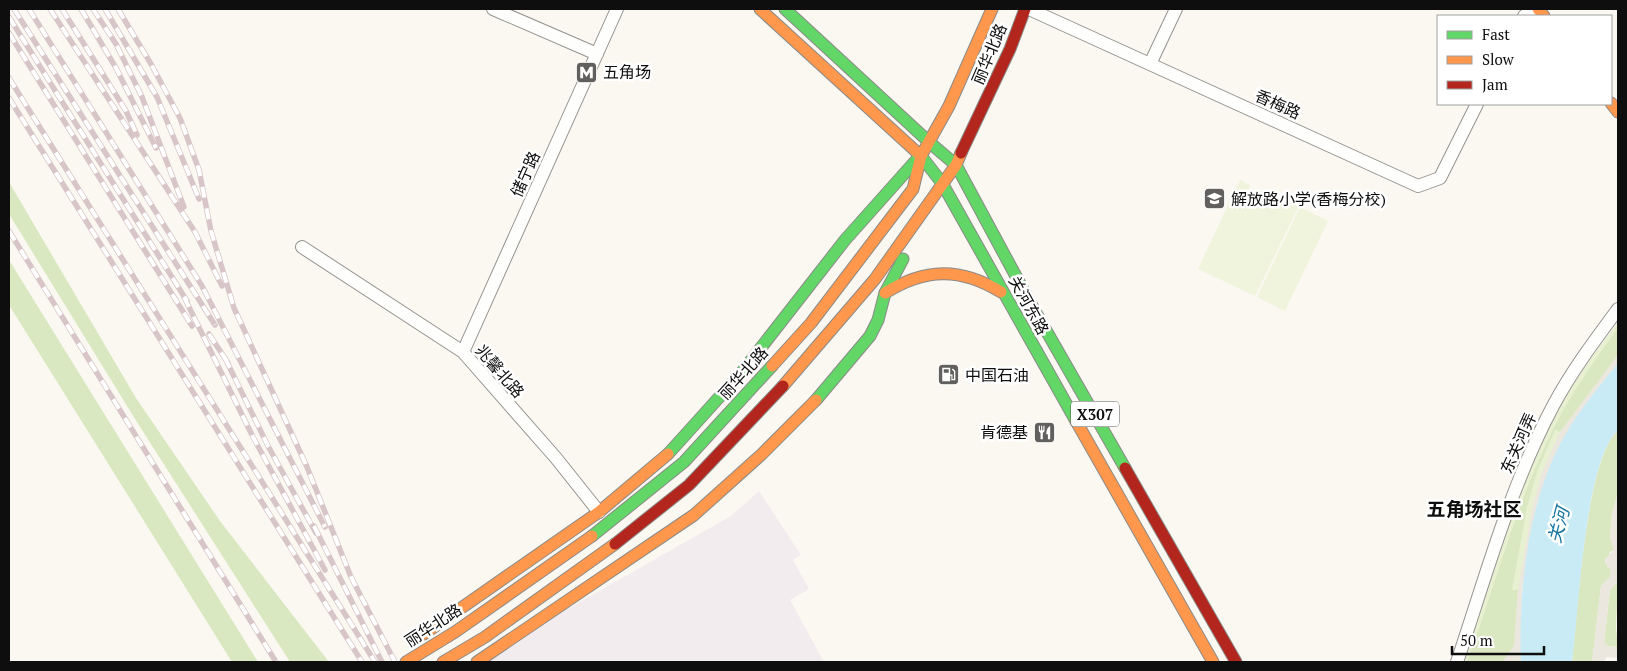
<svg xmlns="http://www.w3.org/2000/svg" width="1627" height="671" font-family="'PT Serif','Noto Sans SC',serif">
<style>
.industrial{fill:#f2ecef}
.green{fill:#e8f0d2}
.forest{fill:#d9e8c0}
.pitch{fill:#f1f4dc}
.plaza{fill:#ebe6de}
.water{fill:#c9ebf5}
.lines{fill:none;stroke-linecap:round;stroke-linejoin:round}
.street-casing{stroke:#959391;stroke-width:14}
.fast-casing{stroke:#8b8a87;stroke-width:13}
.slow-casing{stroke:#8b8a87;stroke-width:13}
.jam-casing{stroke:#8b8a87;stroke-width:13}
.street{stroke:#fefefd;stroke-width:12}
.fast{stroke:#63d668;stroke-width:11}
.slow{stroke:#ff974d;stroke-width:11}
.jam{stroke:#b3261e;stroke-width:11}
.rail-casing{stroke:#d7c5c8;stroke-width:5.5}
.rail{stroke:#fff;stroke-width:4;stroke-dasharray:11;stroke-linecap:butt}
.labels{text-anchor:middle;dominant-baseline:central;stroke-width:5;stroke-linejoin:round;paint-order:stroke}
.shield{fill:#fff;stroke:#565656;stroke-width:1}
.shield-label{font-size:15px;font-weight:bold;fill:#0e0e0e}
.street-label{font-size:16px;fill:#0e0e0e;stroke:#fff}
.poi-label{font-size:16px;fill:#0e0e0e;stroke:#fff;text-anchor:start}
.water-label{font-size:18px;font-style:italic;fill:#1776a0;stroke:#fff}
.quarter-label{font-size:19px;font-weight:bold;fill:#0e0e0e;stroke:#fff}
</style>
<rect width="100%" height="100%" fill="#fbf8f2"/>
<path class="industrial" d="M759 491 801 555 793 560 809 589 790 600 824 662H474L731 516Z"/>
<path class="green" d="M1618 322V363L1590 398 1537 503 1522 589 1521 662H1463C1493 577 1516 486 1560 407 1577 376 1598 349 1618 322Z"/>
<path class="forest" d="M9 182 136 398 220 521 329 662H290L135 419 9 214Z
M9 260 258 662H232L9 305Z
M1618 328V355L1560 432 1555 430 1537 472 1527 507 1512 590H1518L1514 646 1502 662H1467C1494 590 1513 514 1546 444 1565 402 1591 365 1618 328Z
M1618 430V492L1612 514 1610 537 1614 550 1610 552 1607 566 1611 569 1610 577 1601 586 1592 662H1572C1578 614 1585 460 1618 430Z
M1618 581 1616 628 1618 647 1608 646 1604 642 1610 590Z"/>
<path class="pitch" d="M1240 180 1250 185 1248 191C1264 189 1276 195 1287 207L1290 201 1299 206 1255 296 1198 269Z
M1300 207 1328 221 1285 311 1257 297Z"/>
<path class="plaza" d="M1618 355V363L1590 398 1537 503 1522 589 1521 662H1502L1514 646 1518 590 1532 509 1542 472 1560 432Z
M1618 492V581L1610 590 1604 641 1608 646 1618 647V658L1607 657 1603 662H1592L1601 586 1610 577 1611 569 1605 563V559L1614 550 1610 537 1612 514Z"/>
<path class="water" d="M1618 363V430C1584 461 1579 613 1572 662H1521C1518 590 1528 500 1564 437 1579 410 1599 387 1618 363Z"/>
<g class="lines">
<defs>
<path id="street" d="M493 9 597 54
M1029 9 1418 186 1440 178 1477 104
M1524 16 1534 9
M1150 64 1176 9
M302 247 463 352 556 458 599 512
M463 352 617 9
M1457 662C1486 576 1510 487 1553 406 1571 372 1595 340 1618 309"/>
<path id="fast" d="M785 9 929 142
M929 142 956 165 1032 306 1125 468
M921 156 942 183 1076 421
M816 400 870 336 878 320 885 293 903 259
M668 454 742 372 845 240 919 157
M592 536 684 462 772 366"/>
<path id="slow" d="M760 9 921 156
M1538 9 1544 16
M1611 103 1618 112
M885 293C925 268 960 267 1001 292
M772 366 811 323 913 189 921 156 949 106 992 9
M783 386 875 279 956 165 961 153
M1076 421 1213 662
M424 634 599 512 668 454
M406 662 455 632 592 536
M443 662 485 637 615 544
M477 662 694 515 762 454 816 400"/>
<path id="jam" d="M961 153 1010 49 1025 9
M1125 468 1236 662
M615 544 689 485 783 386"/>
</defs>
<use href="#street" class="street-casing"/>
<use href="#fast" class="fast-casing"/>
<use href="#slow" class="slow-casing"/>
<use href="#jam" class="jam-casing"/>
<use href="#street" class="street"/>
<use href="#fast" class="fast"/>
<use href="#slow" class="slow"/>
<use href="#jam" class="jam"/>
<defs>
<path id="rail" d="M14 9 215 325
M29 9 202 286 325 527
M50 9 195 232 222 286
M62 9 126 111 137 135
M81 9 116 68 156 148
M93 9 116 44 142 97 184 207
M105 9 157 97 199 199
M118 9 151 64 180 118 199 170 211 231 234 308 307 467 351 577 395 662
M9 17 187 301
M9 33 192 326
M9 78 375 662
M9 98 362 662
M9 231 276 662
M184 297 253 437 325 570
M209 334 228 363
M225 358 268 446 316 533
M314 526 382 662"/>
</defs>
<use href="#rail" class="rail-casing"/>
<use href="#rail" class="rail"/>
</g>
<defs>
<symbol id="metro-square" viewBox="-11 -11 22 22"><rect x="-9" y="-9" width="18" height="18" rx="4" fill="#61605e" stroke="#fff"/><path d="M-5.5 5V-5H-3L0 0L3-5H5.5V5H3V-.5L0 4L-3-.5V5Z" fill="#fff"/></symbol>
<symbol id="school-square" viewBox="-11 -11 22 22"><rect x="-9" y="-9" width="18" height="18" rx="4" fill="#61605e" stroke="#fff"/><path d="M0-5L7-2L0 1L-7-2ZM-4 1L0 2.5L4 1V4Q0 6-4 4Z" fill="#fff"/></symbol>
<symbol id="fuel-square" viewBox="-11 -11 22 22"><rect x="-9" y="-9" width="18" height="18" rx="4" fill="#61605e" stroke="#fff"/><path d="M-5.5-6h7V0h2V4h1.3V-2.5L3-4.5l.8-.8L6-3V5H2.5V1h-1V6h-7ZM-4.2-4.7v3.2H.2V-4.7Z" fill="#fff"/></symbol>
<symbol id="restaurant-square" viewBox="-11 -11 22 22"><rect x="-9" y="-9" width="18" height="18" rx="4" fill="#61605e" stroke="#fff"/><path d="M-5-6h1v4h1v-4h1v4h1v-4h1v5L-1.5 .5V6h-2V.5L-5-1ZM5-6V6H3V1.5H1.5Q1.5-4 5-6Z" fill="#fff"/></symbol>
</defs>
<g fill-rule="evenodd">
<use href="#metro-square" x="574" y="60" width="25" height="25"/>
<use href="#school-square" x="1202" y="186" width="25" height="25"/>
<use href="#fuel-square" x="936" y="362" width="25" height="25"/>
<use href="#restaurant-square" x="1032" y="420" width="25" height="25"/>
</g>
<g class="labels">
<rect class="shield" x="1071" y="401.5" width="48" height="25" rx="4"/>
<g class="shield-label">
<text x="1095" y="414">X307</text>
</g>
<g class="street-label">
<text transform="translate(989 54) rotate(-67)">丽华北路</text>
<text transform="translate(1278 104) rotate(24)">香梅路</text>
<text transform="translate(525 174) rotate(-66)">储宁路</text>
<text transform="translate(1029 305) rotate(61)">关河东路</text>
<text transform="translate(500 371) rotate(49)">兆馨北路</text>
<text transform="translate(743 373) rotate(-48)">丽华北路</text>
<text transform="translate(1518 443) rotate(-66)">东关河弄</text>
<text transform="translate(433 625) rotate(-33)">丽华北路</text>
</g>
<g class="poi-label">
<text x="603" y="72">五角场</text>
<text x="1231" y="199">解放路小学(香梅分校)</text>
<text x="965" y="375">中国石油</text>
<text x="1028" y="432" text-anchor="end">肯德基</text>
</g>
<g class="water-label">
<text transform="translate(1558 525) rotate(-75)">关河</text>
</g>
<g class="quarter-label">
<text x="1474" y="508">五角场社区</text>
</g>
</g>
<rect width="1627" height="671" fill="none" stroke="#0e0e0e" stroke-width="20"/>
<rect x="1437" y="15" width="175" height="90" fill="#ffffff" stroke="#9f9f9f"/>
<rect x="1447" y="31" width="25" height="8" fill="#63d668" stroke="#9f9f9f"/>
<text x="1482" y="40" font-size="15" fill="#0e0e0e">Fast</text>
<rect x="1447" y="56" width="25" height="8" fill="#ff974d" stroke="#9f9f9f"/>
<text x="1482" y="65" font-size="15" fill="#0e0e0e">Slow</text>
<rect x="1447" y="81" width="25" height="8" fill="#b3261e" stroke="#9f9f9f"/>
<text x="1482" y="90" font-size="15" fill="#0e0e0e">Jam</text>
<path d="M1452 646v8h92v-8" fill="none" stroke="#0e0e0e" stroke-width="2.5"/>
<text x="1460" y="646" font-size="15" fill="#0e0e0e" stroke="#ffffff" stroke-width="4" paint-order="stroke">50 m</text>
</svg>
